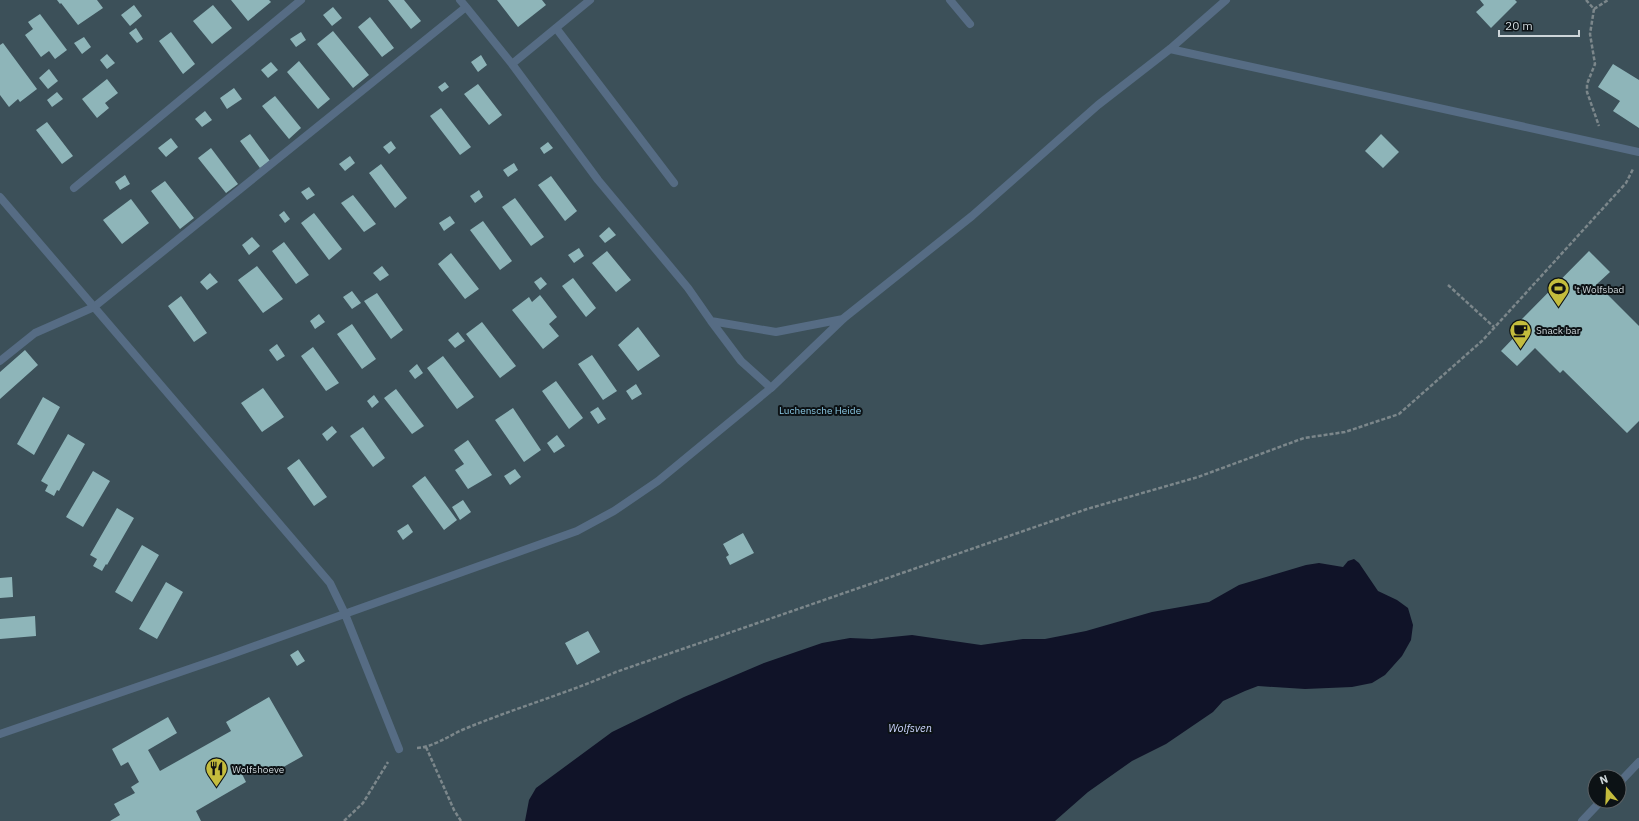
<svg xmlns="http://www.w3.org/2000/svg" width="1639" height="821" font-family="'IBM Plex Sans',sans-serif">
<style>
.green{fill:#3c5059;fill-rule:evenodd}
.water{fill:#101328}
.building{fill:#8eb5b9}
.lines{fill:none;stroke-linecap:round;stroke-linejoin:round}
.path{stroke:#7c878b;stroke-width:2.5;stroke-dasharray:4 2;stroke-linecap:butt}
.service{stroke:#566c84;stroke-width:8}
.labels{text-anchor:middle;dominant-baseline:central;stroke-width:4;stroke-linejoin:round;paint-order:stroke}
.poi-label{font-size:10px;fill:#ced6da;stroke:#0c1215;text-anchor:start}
.park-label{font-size:10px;fill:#8bc8e3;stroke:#0c1215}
.water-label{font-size:11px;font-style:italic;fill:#ccd5ff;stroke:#0c1215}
</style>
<rect width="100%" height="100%" fill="#1d2b30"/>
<path class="green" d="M0 0H1639V821H0ZM1595 777H1619V801H1595Z"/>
<path class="water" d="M1354 559 1359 563 1378 591 1397 600 1408 608 1413 625 1411 640 1402 656 1385 675 1372 683 1352 687 1305 689 1258 686 1245 691 1223 701 1213 712 1166 744 1132 761 1088 792 1055 821H525L529 800 536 788 612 732 684 697 764 663 822 643 850 638 872 639 912 635 981 645 1023 639H1045L1086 631 1152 612 1209 602 1239 585 1306 565 1319 563 1343 567 1348 561Z"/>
<path class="building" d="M57 0H97L103 8 78 25 61 3 60 4Z
M231 0H269L271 2 248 21Z
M388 0H404L421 21 411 29Z
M497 0H542L546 5 518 27Z
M1480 0H1515L1517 2 1491 28 1476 12 1484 5Z
M134 5 142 16 130 26 121 15Z
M213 5 232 28 212 44 193 21Z
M333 7 342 18 332 26 323 15Z
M40 14 67 50 55 59 49 51 41 57 25 35 33 29 28 22Z
M370 17 394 48 382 57 358 27Z
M136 28 143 39 137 43 129 33Z
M333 31 369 75 353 88 317 44Z
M171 32 195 64 183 74 159 41Z
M301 32 306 40 296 47 290 39Z
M84 37 91 47 82 54 74 43Z
M3 43 37 89 20 102 18 99 9 107 0 95V45Z
M107 54 115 63 107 69 100 60Z
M481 55 487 65 478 72 471 62Z
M299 61 330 99 318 109 287 72Z
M271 62 278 70 268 78 261 70Z
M1613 64 1639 80V128L1613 111 1620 101 1598 87Z
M49 69 58 81 48 89 39 78Z
M107 79 118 93 105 103 109 108 97 118 82 99Z
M445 82 449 87 442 92 438 87Z
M478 84 502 115 489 125 464 94Z
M234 88 242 99 227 109 220 98Z
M57 92 63 99 52 107 47 100Z
M275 96 301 128 289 139 262 106Z
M441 108 471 147 460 155 430 116Z
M205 111 212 120 202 127 195 119Z
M47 122 73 156 62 164 36 130Z
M250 134 270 161 260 168 240 141Z
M1381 134 1399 152 1383 168 1365 151Z
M171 138 178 147 166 157 158 148Z
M391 141 396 148 389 154 383 147Z
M548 142 553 148 544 154 540 148Z
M211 148 238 184 226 193 198 158Z
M350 156 355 163 345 171 339 164Z
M514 163 518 170 508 177 503 170Z
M381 164 407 198 395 208 369 173Z
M125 175 130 184 120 190 115 182Z
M551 176 577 211 565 221 538 185Z
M165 181 194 218 180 229 151 191Z
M309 187 315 195 307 200 301 192Z
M479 190 483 197 475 203 470 196Z
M353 195 376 224 364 232 341 203Z
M515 198 544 237 531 246 502 207Z
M131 199 149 223 122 244 103 220Z
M284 211 290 219 285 223 279 215Z
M314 213 342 249 329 260 301 223Z
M450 216 455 223 444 231 439 223Z
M483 221 512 261 500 270 470 230Z
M609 227 616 235 605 243 599 236Z
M252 237 260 246 249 255 242 245Z
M284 242 309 275 296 284 272 251Z
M579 248 584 256 574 263 568 255Z
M607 251 631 280 616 292 592 263Z
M1589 251 1610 272 1597 284 1639 326V421L1627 433 1563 370 1560 373 1535 348 1517 366 1501 351 1523 328 1518 323Z
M451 253 479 289 465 299 438 264Z
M257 266 283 299 263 313 238 280Z
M382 266 389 275 380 281 373 273Z
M210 273 218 282 207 290 200 282Z
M541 277 547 284 540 290 534 282Z
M573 278 596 308 586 317 562 286Z
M352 291 361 303 352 309 343 297Z
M377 293 403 330 391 339 364 301Z
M540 295 557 317 549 324 559 336 543 349 512 310 529 297 532 302Z
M181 296 207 333 194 342 168 306Z
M319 314 325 322 315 329 310 321Z
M482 322 516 366 500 378 466 334Z
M352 324 376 359 362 369 337 334Z
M638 327 660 356 638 371 618 345Z
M458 332 465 341 455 348 448 340Z
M277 344 285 356 277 361 269 350Z
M313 347 339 383 326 391 301 356Z
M25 350 38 365 0 399V372Z
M592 355 617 391 603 400 578 364Z
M443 356 474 397 457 409 427 368Z
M417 364 423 373 415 379 409 371Z
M556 381 583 418 569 429 542 391Z
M636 384 642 394 632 400 626 391Z
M263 388 284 417 262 432 241 403Z
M396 389 424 426 412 434 384 398Z
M374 395 379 402 372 408 367 401Z
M43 397 60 407 34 455 17 444Z
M598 407 606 419 598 424 590 412Z
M513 408 541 450 524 462 495 420Z
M332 426 337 432 327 441 322 434Z
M363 427 385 458 373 467 350 436Z
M68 434 85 444 59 491 57 490 54 496 45 491 48 485 41 481Z
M557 435 565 446 554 453 547 443Z
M468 440 492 475 468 489 455 470 464 464 454 450Z
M299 459 327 497 314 506 287 468Z
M515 469 521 477 510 485 504 476Z
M93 471 110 481 83 527 66 517Z
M425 476 457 520 444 530 412 486Z
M463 500 471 512 460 520 452 507Z
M117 508 134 518 107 565 106 564 102 571 93 566 97 559 90 555Z
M408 524 413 532 403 540 397 531Z
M743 533 754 553 730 565 726 557 729 555 723 544Z
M142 545 159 555 132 602 115 592Z
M12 577 13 597 0 598V578Z
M166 582 183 592 157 639 139 629Z
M35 616 36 636 0 639V619Z
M588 631 600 652 577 665 565 643Z
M298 650 305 661 297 666 290 655Z
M269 697 303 756 271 774 252 769 242 774 246 782 196 811 201 821H110L120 815 114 804 135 793 131 787 139 782 128 762 121 766 112 749 168 717 177 733 148 750 160 771 231 731 226 722Z"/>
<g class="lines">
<path class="path" d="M1586 0 1594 9 1590 34 1595 64 1587 84V92L1599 126
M1594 9 1608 0
M1448 285 1494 327
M426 747 454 810 461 821
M417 748C433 747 447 737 462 730 512 709 565 694 616 672L1087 509 1198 477 1304 438 1345 432 1399 414 1483 340 1626 183 1633 169
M344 821 363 803 388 762"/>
<path class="service" d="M460 0 466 7
M950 0 970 24
M556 28 674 183
M1170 49 1639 152
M512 64 598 180 688 288 711 321 776 332 843 319
M74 188 301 0
M0 197 330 583 345 614 399 749
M711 321 741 361 771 388
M0 361 35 333 94 307 466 7 512 64 590 0
M0 734 224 657 577 531 614 511 658 481 771 388 844 318 972 216 1098 105 1170 49 1226 0
M1619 783 1639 762
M1582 821 1601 801"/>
</g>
<defs>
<symbol id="stadium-pin" viewBox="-11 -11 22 30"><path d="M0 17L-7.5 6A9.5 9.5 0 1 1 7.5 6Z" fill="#c4bc3d" stroke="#0c1215"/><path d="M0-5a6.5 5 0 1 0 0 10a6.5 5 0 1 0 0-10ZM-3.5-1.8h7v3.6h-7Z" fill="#111"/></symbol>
<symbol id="cafe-pin" viewBox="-11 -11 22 30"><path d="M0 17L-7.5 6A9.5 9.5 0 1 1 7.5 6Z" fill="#c4bc3d" stroke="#0c1215"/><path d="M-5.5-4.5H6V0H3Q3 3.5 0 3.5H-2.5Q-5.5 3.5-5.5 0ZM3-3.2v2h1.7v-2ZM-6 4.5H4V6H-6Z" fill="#111"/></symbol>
<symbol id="restaurant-pin" viewBox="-11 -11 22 30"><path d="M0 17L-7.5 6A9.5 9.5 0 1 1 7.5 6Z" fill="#c4bc3d" stroke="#0c1215"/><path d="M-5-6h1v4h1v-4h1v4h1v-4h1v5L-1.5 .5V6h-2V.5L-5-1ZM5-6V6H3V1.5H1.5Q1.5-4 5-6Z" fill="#111"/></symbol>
</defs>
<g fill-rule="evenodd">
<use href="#stadium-pin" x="1546" y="276" width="25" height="34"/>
<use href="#cafe-pin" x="1508" y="318" width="25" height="34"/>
<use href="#restaurant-pin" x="204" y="756" width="25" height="34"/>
</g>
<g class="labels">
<g class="poi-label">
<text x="1574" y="289">'t Wolfsbad</text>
<text x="1536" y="330">Snack bar</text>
<text x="232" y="769">Wolfshoeve</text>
</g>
<g class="park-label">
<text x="820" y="410">Luchensche Heide</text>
</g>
<g class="water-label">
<text x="910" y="728">Wolfsven</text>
</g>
</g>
<g transform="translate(1607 789) rotate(341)"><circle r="19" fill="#0c1215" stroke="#5a6064"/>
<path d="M0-3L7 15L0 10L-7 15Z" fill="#c4bc3d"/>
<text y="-6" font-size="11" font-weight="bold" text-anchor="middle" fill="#ced6da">N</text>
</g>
<path d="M1499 30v6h80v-6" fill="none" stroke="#ced6da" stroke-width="2"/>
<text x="1505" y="30" font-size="12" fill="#ced6da" stroke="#0c1215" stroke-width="3" paint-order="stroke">20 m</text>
</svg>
